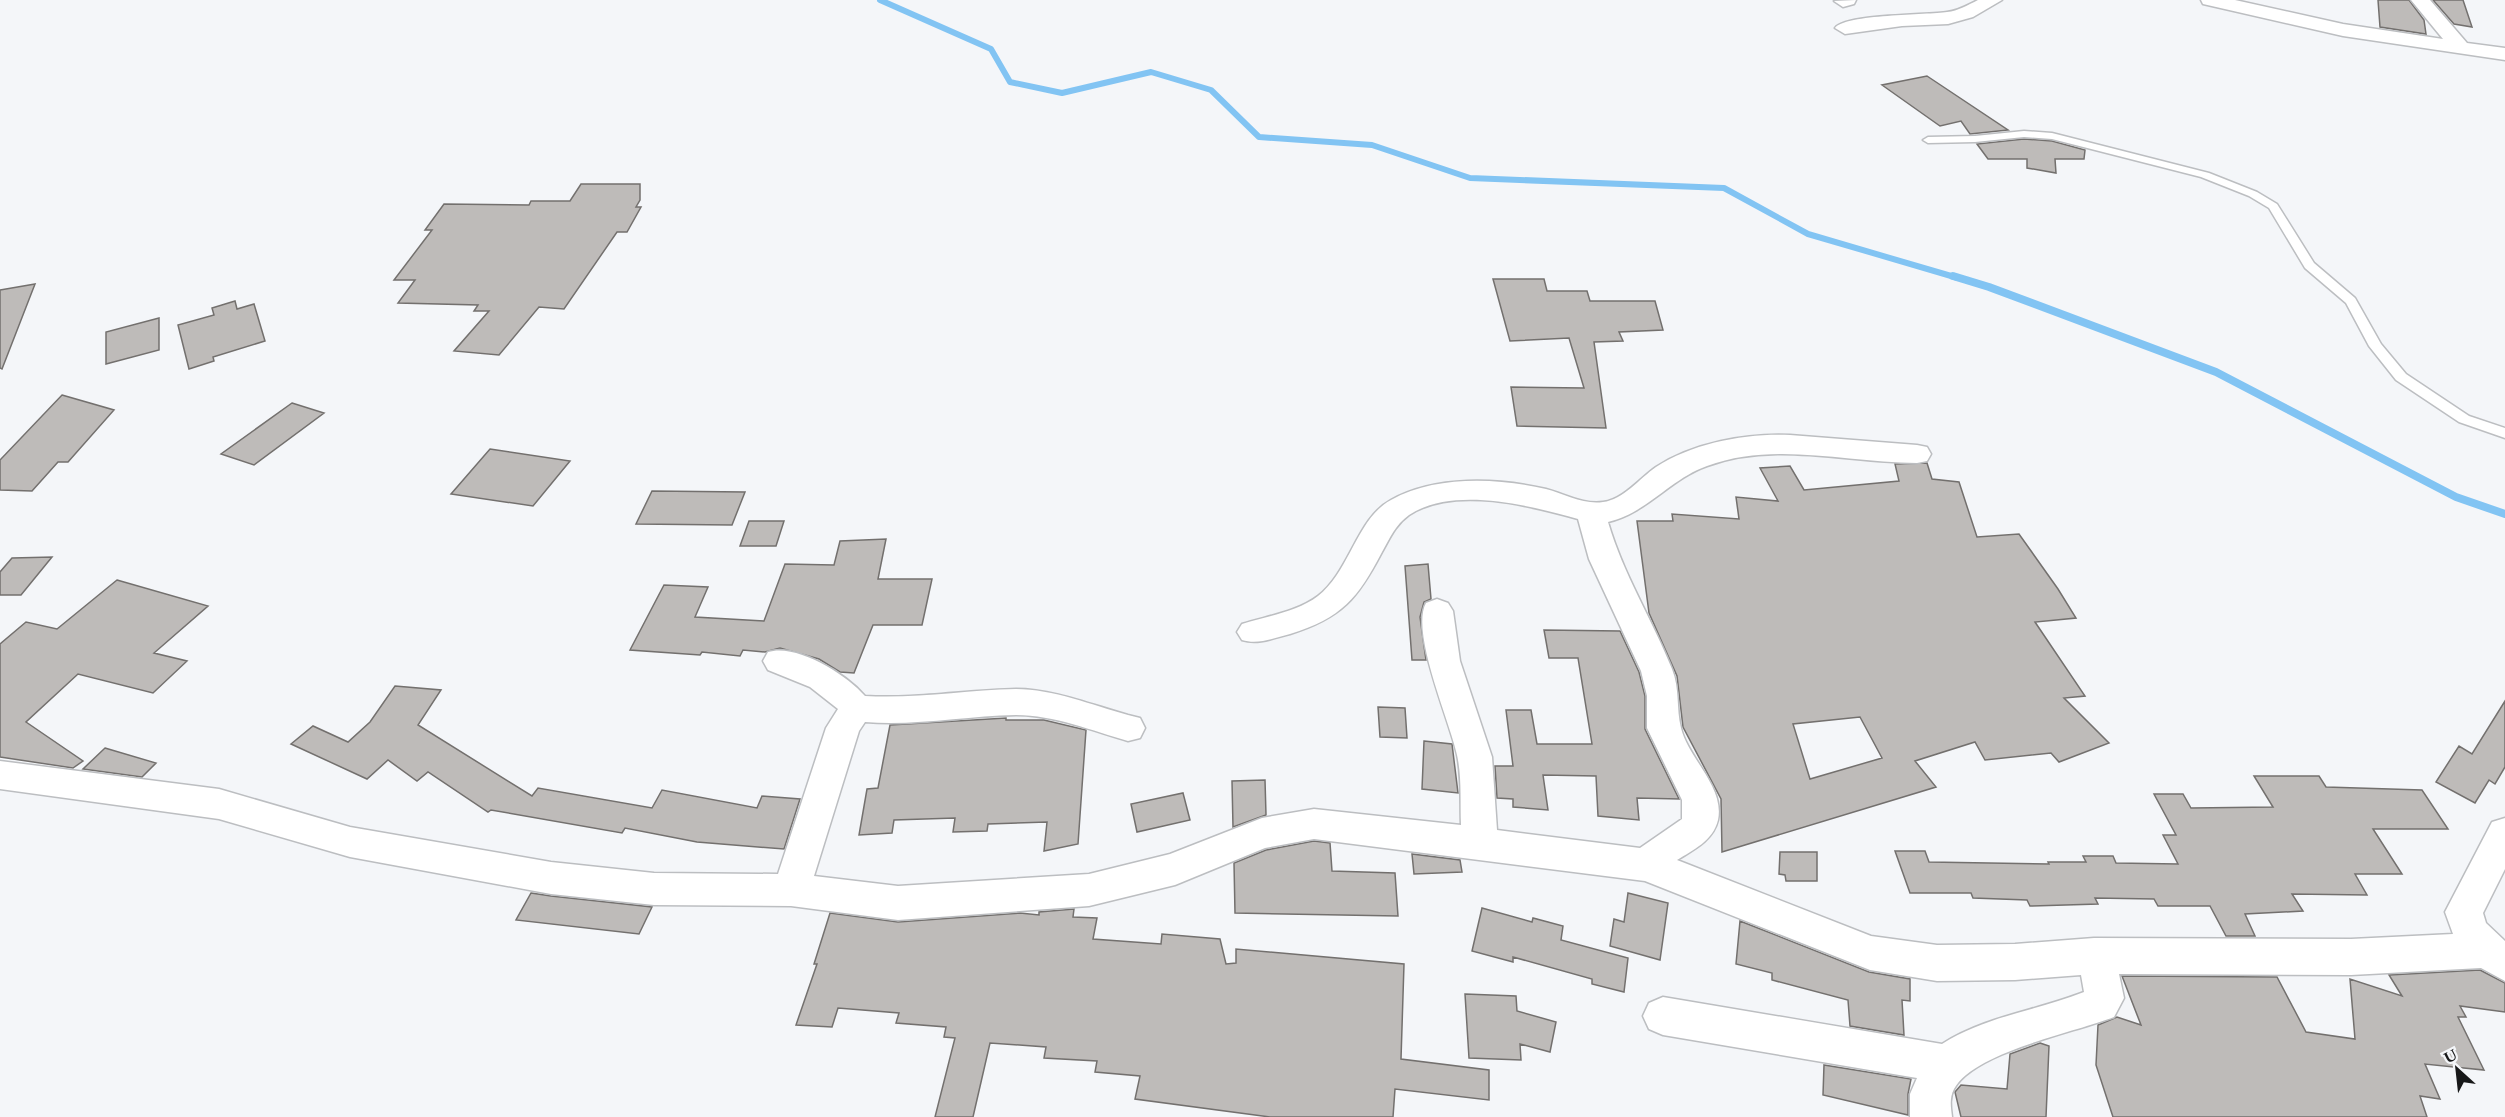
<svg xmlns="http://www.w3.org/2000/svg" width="2505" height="1117" font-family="Spectral,serif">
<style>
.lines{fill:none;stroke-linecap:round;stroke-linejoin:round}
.stream-far1{stroke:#82c4f3;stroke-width:6}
.stream{stroke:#82c4f3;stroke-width:8}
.building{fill:#bebbb9;stroke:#73706e;stroke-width:1.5;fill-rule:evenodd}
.lane-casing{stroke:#bcbec1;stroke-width:3}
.street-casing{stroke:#bcbec1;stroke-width:3}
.lane{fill:#fff;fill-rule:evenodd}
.street{fill:#fff;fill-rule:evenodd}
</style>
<rect width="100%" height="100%" fill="#f4f6f9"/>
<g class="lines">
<path class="stream-far1" d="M880 0 991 49 1010 82 1062 93 1151 72 1211 90 1259 137 1372 145 1470 178 1724 188 1808 234 1958 278"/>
<path class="stream" d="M1953 276 1989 287 2216 372 2456 497 2505 514"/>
</g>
<path class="building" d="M2378 0H2409L2424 20 2426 34 2380 27Z
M2433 0H2463L2472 27 2454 24Z
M1927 76 2008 130 1970 134 1961 121 1940 126 1882 85Z
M2024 139 2052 141 2085 150 2084 159H2055L2056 173 2027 168V159H1988L1977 144Z
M581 184H640V200L636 207H641L627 232H617L564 309 539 307 499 355 454 351 489 311H474L478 305 398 303 415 280H394L432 230H425L444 204 529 205 531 201H570Z
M1493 279H1544L1547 291H1587L1590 301H1655L1663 330 1619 332 1623 341 1594 342 1606 428 1517 426 1511 387 1584 388 1569 338 1510 341Z
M35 284 2 369 0 368V290Z
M235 301 237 309 254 304 265 341 213 357 214 361 189 369 178 325 214 315 212 308Z
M159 318V350L106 364V332Z
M62 395 114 410 68 462H58L32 491 0 490V460Z
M292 403 324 413 254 465 221 454Z
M490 449 570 461 533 506 451 494Z
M1927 463 1932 479 1959 482 1977 537 2019 534 2058 589 2076 618 2035 622 2085 696 2064 698 2109 743 2059 762 2051 753 1985 760 1975 742 1915 761 1936 787 1722 852 1721 799 1683 727 1677 676 1649 613 1637 521H1673L1672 514 1739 519 1736 497 1778 501 1760 468 1790 466 1804 490 1899 481 1895 464ZM1860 717 1882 758 1810 779 1793 724Z
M652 491 745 492 732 525 636 524Z
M749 521H784L776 546H740Z
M886 539 878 579H932L922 625H873L854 673 840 672 819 659 780 648 765 652 743 650 740 656 702 652 700 655 630 650 664 585 708 587 695 617 764 621 785 564 834 565 840 541Z
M52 557 21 595H0V572L12 558Z
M1428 564 1431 599 1424 602 1420 617 1426 660H1412L1405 566Z
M117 580 208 606 154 653 187 661 153 693 78 674 26 722 83 761 73 768 0 757V644L26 622 57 629Z
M1544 630 1620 631 1639 672 1645 696V729L1679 799 1637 798 1639 820 1598 816 1596 776 1543 775 1548 810 1513 807V799L1497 798 1495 766H1513L1506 710H1531L1537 744H1592L1578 658H1549Z
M395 686 441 690 418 725 532 796 538 788 652 808 662 790 757 808 762 796 800 799 784 849 697 842 625 828 622 833 491 810 488 812 428 772 417 781 388 760 367 779 291 744 313 726 348 742 370 722Z
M2505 701V767L2495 784 2489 780 2475 803 2436 782 2459 746 2472 754Z
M1378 707 1405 708 1407 738 1380 737Z
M1006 718V720H1044L1086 730 1078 844 1044 851 1047 822 988 824 987 831 953 832 955 818 894 820 892 833 859 835 867 789 878 788 890 725Z
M1424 741 1452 744 1458 793 1422 789Z
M105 748 156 763 142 777 83 769Z
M2254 776H2319L2326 787 2422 790 2448 829H2373L2402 874H2355L2367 895 2292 894 2303 911 2245 914 2255 936H2226L2210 906H2158L2154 899 2095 898 2098 904 2030 906 2027 900 1973 898 1971 893H1910L1895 851H1925L1929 862 2049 864 2048 862H2086L2083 856H2113L2116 863 2178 864 2163 835H2176L2154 794H2183L2191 808 2273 807Z
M1265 780 1266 815 1233 827 1232 781Z
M1183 793 1190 820 1137 832 1131 804Z
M1314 841 1330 843 1332 871 1395 873 1398 916 1235 913 1234 863 1266 850Z
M1780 852H1817V881H1786L1785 875 1779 874Z
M1412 854 1460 860 1462 872 1414 874Z
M531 893 551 896 652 907 639 934 516 920Z
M1628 893 1668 903 1660 960 1610 946 1614 919 1624 922Z
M1482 908 1532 922 1533 918 1563 926 1561 940 1628 958 1624 992 1592 984V979L1513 957V962L1472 951Z
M1074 909 1073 917 1097 918 1093 939 1161 944 1162 934 1220 939 1226 964 1236 963V949L1404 964 1401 1059 1489 1070V1100L1395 1089 1393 1117H1270L1135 1099 1140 1076 1095 1072 1097 1061 1044 1058 1046 1047 990 1043 973 1117H935L955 1038 944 1037 946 1027 896 1023 899 1013 838 1008 832 1027 796 1025 817 964H814L830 913 898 922 1020 913 1039 915V912Z
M1740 921 1869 972 1910 979V1001L1902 1000 1904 1035 1850 1026 1848 1000 1772 980V973L1736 964Z
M2480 970 2505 983V1012L2460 1006 2466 1017H2458L2484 1070 2425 1064 2440 1099 2420 1096 2427 1117H2113L2096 1065 2098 1025 2117 1017 2141 1025 2122 976 2277 977 2306 1032 2355 1039 2350 979 2402 996 2389 975Z
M1465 994 1516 996 1517 1011 1556 1022 1550 1052 1520 1044 1521 1060 1469 1058Z
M2040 1043 2049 1046 2046 1117H1961L1955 1092 1961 1085 2007 1089 2010 1054Z
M1824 1065 1911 1079 1908 1094V1115L1823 1095Z"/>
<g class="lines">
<defs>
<path id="lane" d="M2024 131 2052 133 2209 173 2257 192 2277 204 2314 263 2355 298 2381 344 2406 374 2469 416 2505 428V438L2459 422 2396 380 2369 346 2346 303 2305 268 2269 208 2249 196 2201 177 2052 139 2024 137 1975 142 1928 143 1923 140 1928 137 1975 136Z"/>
<path id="street" d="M1856 0 1854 4 1843 7 1834 1Z
M1978 0H2002L1973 17 1948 24 1902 26 1845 34 1835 28C1845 14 1928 15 1947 12 1958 11 1968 5 1978 0Z
M2201 0H2235L2343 24 2443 39 2411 0H2430L2467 43 2505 48V60L2343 36 2203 4Z
M1790 435 1917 445 1927 447 1931 454 1927 461 1917 463C1847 463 1775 441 1707 466 1670 479 1647 513 1608 522 1623 574 1652 619 1672 669 1680 689 1676 708 1681 728 1688 758 1725 787 1718 820 1713 841 1693 850 1677 860L1871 936 1937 945 2015 944 2094 938 2351 939 2453 934 2445 912 2492 822 2505 818V869L2483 913 2486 923 2505 941V981L2481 968 2351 975 2119 974 2124 998 2114 1017C2073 1033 1974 1052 1954 1089 1949 1098 1951 1108 1952 1117H1910V1094L1917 1078 1663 1035 1649 1029 1643 1016 1649 1003 1663 997 1942 1044C1986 1016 2036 1011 2084 992L2081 975 2015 980 1937 981 1870 970 1645 881 1314 839 1265 848 1175 885 1089 906 898 920 791 906 654 905 551 894 350 857 219 819 0 789V761L219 789 350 827 551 862 654 873 778 874 826 728 838 709 810 687 768 670 763 661 768 652C796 643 846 674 865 696 916 699 965 690 1016 689 1053 689 1092 705 1128 715L1140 718 1145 728 1140 738 1128 741C1093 731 1054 715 1016 715 965 716 916 726 865 722L859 731 814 876 898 886 1089 874 1170 854 1262 818 1314 809 1461 825C1460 803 1462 777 1457 755 1450 721 1410 632 1426 603L1437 599 1448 603 1453 611 1460 661 1492 757 1497 830 1640 848 1682 819V800L1647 728V696L1641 671 1589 559 1578 519C1531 506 1454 485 1409 515 1395 525 1390 538 1382 552 1358 598 1342 618 1290 634 1274 638 1258 645 1242 640L1237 632 1242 624C1267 616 1297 612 1318 596 1350 571 1357 518 1391 500 1436 475 1498 478 1546 489 1565 494 1584 505 1603 502 1623 500 1640 478 1656 467 1693 443 1746 433 1790 435Z"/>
</defs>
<use href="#lane" class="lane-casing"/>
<use href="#street" class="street-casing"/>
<use href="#lane" class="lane"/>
<use href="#street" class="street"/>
</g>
<g transform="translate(2457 1069) rotate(333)" stroke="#f4f6f9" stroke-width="4.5" paint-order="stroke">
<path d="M0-4.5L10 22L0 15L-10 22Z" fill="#171819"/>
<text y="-9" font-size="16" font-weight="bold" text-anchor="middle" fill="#171819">U</text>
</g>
</svg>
